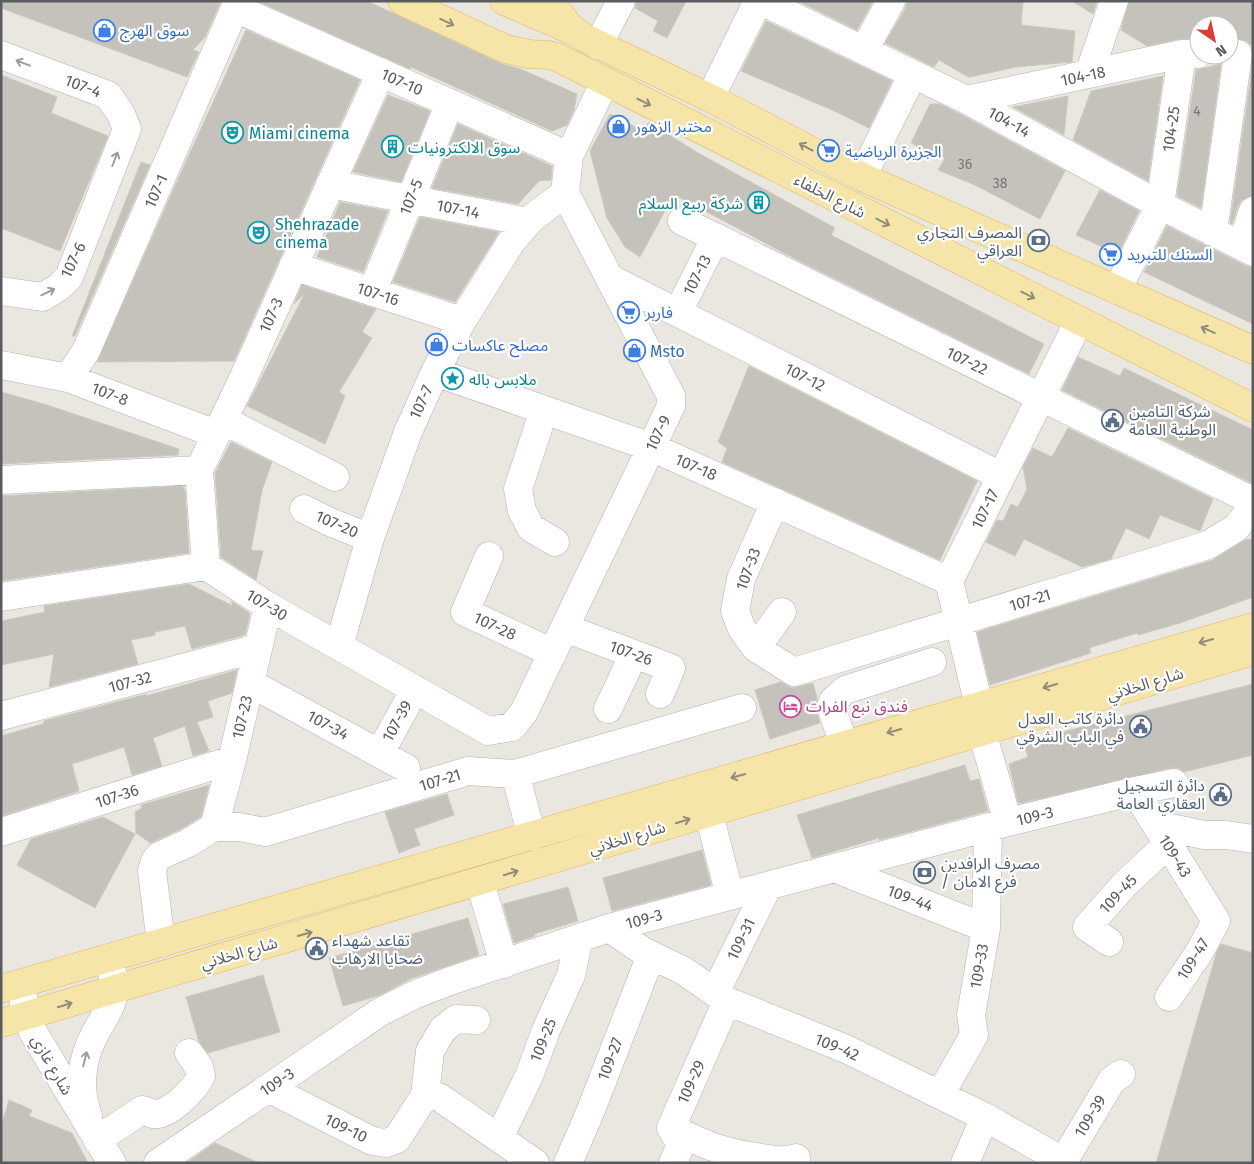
<svg xmlns="http://www.w3.org/2000/svg" width="1254" height="1164" font-family="'Fira Sans','Noto Sans Arabic',sans-serif">
<style>
.building{fill:#c5c2bc;stroke:#cec8bf}
.lines{fill:none;stroke-linecap:round;stroke-linejoin:round}
.minor-casing{stroke:#b1b3b6;stroke-width:29}
.major-casing{stroke:#e1b761;stroke-width:29}
.minor{stroke:#fff;stroke-width:28}
.major{stroke:#f6e5a9;stroke-width:28}
.oneway{stroke:#908c79}
.oneway2{stroke:#9b9d9f}
.labels{text-anchor:middle;dominant-baseline:central;stroke-width:4.5;stroke-linejoin:round;paint-order:stroke}
.number-label{font-size:14px;fill:#747676}
.shop-label{font-size:16px;fill:#366cbe;stroke:#fff;text-anchor:start}
.street-label{font-size:16px;fill:#595c5f;stroke:#fff}
.culture-label{font-size:16px;fill:#0d838f;stroke:#fff;text-anchor:start}
.service-label{font-size:16px;fill:#4e5e75;stroke:#fff;text-anchor:end}
.hotel-label{font-size:16px;fill:#b23c85;stroke:#fff;text-anchor:start}
</style>
<rect width="100%" height="100%" fill="#eae7e0"/>
<path class="building" d="M1 1H221L205 37 193 50 199 52 187 77 1 8Z
M367 1 502 64 518 68 577 94 574 110 567 125 552 131 411 67 410 69 259 2Z
M636 1H686L667 38 653 31 658 21 635 8Z
M798 1H873L857 30Z
M907 1H1023L1021 25 1075 31 1072 62 1016 67 970 77H968L939 60 934 67 885 43 905 9Z
M1072 1H1097L1093 14Z
M1129 1H1253V44L1250 45 1247 41 1240 39 1229 42V25H1199V39H1179L1147 46 1121 30Z
M766 21 892 81 869 128 832 110 741 71Z
M246 30 360 80 234 361 97 362 179 177Z
M1253 61V196L1242 200 1238 206 1232 224 1230 223Z
M1221 64 1201 208 1177 196 1196 70Z
M1 75 57 97 51 113 108 136 60 251 1 228Z
M1163 76 1148 181 1073 140 1091 91Z
M388 95 430 111 401 182 353 172Z
M1068 96 1064 135 1013 107Z
M930 104H940L960 114 1065 171 1040 219 975 185 938 170 945 158 911 143Z
M610 114 643 131 649 122 698 153 835 228 831 235 1044 344 1029 374 797 260 677 196 667 207 640 257 625 247 607 218 590 151Z
M458 124 552 166 551 180 539 181 518 204 432 188Z
M141 162 150 165 75 336H72Z
M1100 190 1139 211 1118 254 1076 235Z
M340 202 388 211 363 272 317 257Z
M420 217 499 232 455 302 393 282Z
M1167 226 1246 266 1253 267V324L1144 272Z
M302 285 376 309 362 332 372 338 339 392 345 396 325 444 247 406 305 293 294 304Z
M1078 357 1120 376 1124 368 1253 430 1252 483 1062 390Z
M749 366 977 481 940 560 722 462 727 448 718 442Z
M1 392 47 405 179 449 178 455 1 464Z
M1068 428 1213 499 1200 531 1160 515 1149 539 1126 528 1111 559 1082 567 1024 539 1015 556 986 542 997 520 1003 521 1011 504 1018 507 1027 489 1023 467 1033 448 1052 457Z
M231 442 272 462 262 490 251 550 263 551 256 580 221 557 215 473Z
M182 486 185 490 189 553 1 581V496Z
M1253 539V597L1180 623 1138 635 1137 633 1089 648 1091 653 990 685 977 632 1213 560 1245 540Z
M189 584 233 606 231 601 248 612 250 614 245 635 192 649 185 626 155 632V635L131 640 138 664 49 687 54 654 1 665V621L45 612 44 606Z
M237 670 232 693 208 701 213 717 197 722 209 751 193 756 185 726 153 738 162 766 132 775 124 747 72 764 79 791 1 816V736L43 724 44 721 147 694V696L153 694Z
M781 682 792 688 813 683 817 698 816 710 820 723 770 739 755 690Z
M1253 684V755L1184 772 1178 768H1171L1020 803 1018 802 1009 764 1028 757 1023 742Z
M965 765 970 781 979 779 988 811 879 840V838L812 858 797 815Z
M209 785 201 817 181 829 150 843 136 833 135 812 142 808 141 805Z
M447 794 454 815 414 829 420 845 399 853 385 812Z
M103 817 135 834 95 908 17 865 31 839Z
M702 850 711 885 612 911 603 878Z
M568 887 578 921 534 934 535 936 514 943 503 904Z
M468 918 479 955 410 979 380 995 343 1006 329 958Z
M1221 944 1253 953V1163H1156L1217 951Z
M263 975 280 1032 208 1053 199 1042 186 997Z
M9 1100 32 1110 29 1116 72 1133 88 1163H1V1126Z
M215 1143 259 1163H186Z"/>
<g class="lines">
<defs>
<path id="minor" d="M761 1 967 100 1160 205 1253 252
M235 8 569 156
M598 45 621 1
M864 50 891 1
M1 55 108 95 121 114 127 129 69 277 59 287 43 297 1 291
M1089 74 1114 1
M710 98 758 1
M967 100 1182 54H1198
M862 177 913 74
M330 184 528 222
M682 221 1253 501
M1213 232 1238 54
M1241 246 1253 211
M293 266 462 321
M609 278 1001 476
M1117 290 1160 205 1182 54
M372 292 450 103
M678 312 716 237
M1 365 68 378 216 434
M435 372 651 447 949 581
M68 378 86 351 238 1
M544 410 518 489 522 511 531 528 555 542
M223 420 335 477
M1 480 199 470
M775 502 741 579 735 611 742 629 756 648 794 672 1208 545 1236 528 1253 506
M304 509 330 522 370 538
M489 556 465 612 553 653
M206 566 199 470 243 379 381 72
M1 597 206 566 268 606 488 731 512 727 524 712 671 406V396L565 193 569 156 605 82
M565 628 671 668 660 694
M339 646 370 538 408 432 435 372 462 321 511 242 532 218 565 193
M756 648 782 612
M250 683 406 768
M979 706 949 581 1079 321
M608 709 634 654
M1 716 258 648
M982 732 1008 822
M844 745 831 706 833 701 845 690 932 662
M380 753 415 689
M515 774 532 836
M1135 791 1216 921 1200 951 1169 997
M709 814 730 896
M1156 825 1204 835H1226L1253 839
M214 827 232 760 268 606
M1 832 232 760
M834 868 986 928
M480 882 504 964
M609 928 643 951 684 971 727 1001 846 1049 985 1117 1066 1163
M1109 942 1087 927 1125 884 1168 844
M161 943 152 871 155 861 159 856 188 843 214 827H239L265 832 468 771 515 774 742 708
M20 984 27 1016 33 1032 112 1163
M715 993 768 886
M268 1088 372 1141 386 1143 397 1139 425 1095 439 1097 535 1163
M425 1095 430 1051 443 1029 456 1019 476 1020
M940 1095 974 1035 971 1015 986 928 988 828
M88 1116C78 1089 81 1059 95 1034 102 1020 112 1008 114 992 116 982 111 969 108 959
M671 1128C704 1145 724 1153 762 1158 774 1160 784 1162 796 1158
M499 1138 529 1076 547 1028 571 975 579 938
M97 1140 142 1110C146 1110 149 1113 153 1114 168 1117 195 1089 201 1076L199 1067 189 1053
M1063 1162 1112 1080 1121 1074
M158 1163 380 1012 416 994 450 981 609 928 1008 822 1135 791 1174 783
M568 1163 591 1110 651 955
M673 1163 681 1144 671 1128 727 1001
M965 1163 985 1117"/>
<path id="major" d="M402 1 506 49 529 54 548 55 557 57 1253 408
M504 1 571 30
M550 1 568 25 583 37 710 98 862 177 1253 350
M1 989 1253 627
M1 1023 1253 651"/>
</defs>
<use href="#minor" class="minor-casing"/>
<use href="#major" class="major-casing"/>
<use href="#minor" class="minor"/>
<use href="#major" class="major"/>
</g>
<defs><path id="oneway-shaft" d="M-6 0H5M1.5-3L5.5 0L1.5 3" fill="none" stroke-width="1.6" stroke-linecap="round" stroke-linejoin="round" transform="scale(1.25)"/></defs>
<g class="oneway">
<use href="#oneway-shaft" transform="translate(447 22) rotate(25)"/>
<use href="#oneway-shaft" transform="translate(644 102) rotate(27)"/>
<use href="#oneway-shaft" transform="translate(806 147) rotate(-152)"/>
<use href="#oneway-shaft" transform="translate(883 222) rotate(27)"/>
<use href="#oneway-shaft" transform="translate(1028 295) rotate(27)"/>
<use href="#oneway-shaft" transform="translate(1208 330) rotate(-156)"/>
<use href="#oneway-shaft" transform="translate(1206 641) rotate(164)"/>
<use href="#oneway-shaft" transform="translate(1050 686) rotate(164)"/>
<use href="#oneway-shaft" transform="translate(894 731) rotate(164)"/>
<use href="#oneway-shaft" transform="translate(738 776) rotate(164)"/>
<use href="#oneway-shaft" transform="translate(683 821) rotate(-17)"/>
<use href="#oneway-shaft" transform="translate(511 873) rotate(-17)"/>
<use href="#oneway-shaft" transform="translate(305 934) rotate(-16)"/>
<use href="#oneway-shaft" transform="translate(65 1005) rotate(-17)"/>
</g>
<g class="oneway2">
<use href="#oneway-shaft" transform="translate(23 63) rotate(-159)"/>
<use href="#oneway-shaft" transform="translate(115 159) rotate(-69)"/>
<use href="#oneway-shaft" transform="translate(48 292) rotate(-26)"/>
<use href="#oneway-shaft" transform="translate(85 1059) rotate(-76)"/>
</g>
<defs>
<symbol id="shop-ring" viewBox="-11 -11 22 22"><circle r="9.5" fill="#fff" stroke="#3f7fe0" stroke-width="1.5"/><path d="M-5-2.5h2.3a2.7 3.5 0 0 1 5.4 0H5L5.5 6h-11ZM-1.5-2.5h3a1.5 2.3 0 0 0-3 0Z" fill="#3f7fe0"/></symbol>
<symbol id="theatre-ring" viewBox="-11 -11 22 22"><circle r="9.5" fill="#fff" stroke="#0f9aa8" stroke-width="1.5"/><path d="M-5-5.5Q0-4 5-5.5V0Q5 5 0 6Q-5 5-5 0ZM-3.3-2.5H-1v1.5H-3.3ZM1-2.5H3.3v1.5H1ZM-2.8 1Q0 5.5 2.8 1Z" fill="#0f9aa8"/></symbol>
<symbol id="building-ring" viewBox="-11 -11 22 22"><circle r="9.5" fill="#fff" stroke="#0f9aa8" stroke-width="1.5"/><path d="M-4-6H4V6H1V3H-1V6H-4ZM-2.5-4.3h1.7v1.8h-1.7ZM.8-4.3h1.7v1.8H.8ZM-2.5-1h1.7V.8h-1.7ZM.8-1h1.7V.8H.8Z" fill="#0f9aa8"/></symbol>
<symbol id="supermarket-ring" viewBox="-11 -11 22 22"><circle r="9.5" fill="#fff" stroke="#3f7fe0" stroke-width="1.5"/><path d="M-6-5.5h2.5l.6 2H6L4.5 2H-2.5L-4.4-4H-6ZM-1.5 3.2a1.3 1.3 0 1 0 .1 0ZM3 3.2a1.3 1.3 0 1 0 .1 0Z" fill="#3f7fe0"/></symbol>
<symbol id="bank-ring" viewBox="-11 -11 22 22"><circle r="9.5" fill="#fff" stroke="#5c6f8a" stroke-width="1.5"/><path d="M-6-4H6V4H-6ZM0-2.3a2.3 2.3 0 1 0 0 4.6a2.3 2.3 0 1 0 0-4.6Z" fill="#5c6f8a"/></symbol>
<symbol id="sight-ring" viewBox="-11 -11 22 22"><circle r="9.5" fill="#fff" stroke="#0f9aa8" stroke-width="1.5"/><path d="M0-6L1.8-2.2L6-1.7L2.9 1.2L3.7 5.4L0 3.3L-3.7 5.4L-2.9 1.2L-6-1.7L-1.8-2.2Z" fill="#0f9aa8"/></symbol>
<symbol id="civic-ring" viewBox="-11 -11 22 22"><circle r="9.5" fill="#fff" stroke="#5c6f8a" stroke-width="1.5"/><path d="M-.6-6.5H3V-4.5H.6V-3L4-1V1h2V6H-6V1h2V-1L-.6-3ZM-1.2 2.5V6h2.4V2.5Z" fill="#5c6f8a"/></symbol>
<symbol id="hotel-ring" viewBox="-11 -11 22 22"><circle r="9.5" fill="#fff" stroke="#d1479c" stroke-width="1.5"/><path d="M-6-4.5h1.5V1H6V5H4.5V3h-9V5H-6ZM-4 0a1.8 1.8 0 1 1 3.6 0ZM.5 0V-2.5h3Q6-2.5 6 0Z" fill="#d1479c"/></symbol>
</defs>
<g fill-rule="evenodd">
<use href="#shop-ring" x="92" y="18" width="25" height="25"/>
<use href="#shop-ring" x="606" y="114" width="25" height="25"/>
<use href="#theatre-ring" x="220" y="120" width="25" height="25"/>
<use href="#building-ring" x="380" y="134" width="25" height="25"/>
<use href="#supermarket-ring" x="816" y="138" width="25" height="25"/>
<use href="#building-ring" x="746" y="190" width="25" height="25"/>
<use href="#theatre-ring" x="246" y="220" width="25" height="25"/>
<use href="#bank-ring" x="1026" y="228" width="25" height="25"/>
<use href="#supermarket-ring" x="1098" y="242" width="25" height="25"/>
<use href="#supermarket-ring" x="616" y="300" width="25" height="25"/>
<use href="#shop-ring" x="424" y="332" width="25" height="25"/>
<use href="#shop-ring" x="622" y="338" width="25" height="25"/>
<use href="#sight-ring" x="440" y="366" width="25" height="25"/>
<use href="#civic-ring" x="1100" y="408" width="25" height="25"/>
<use href="#hotel-ring" x="778" y="694" width="25" height="25"/>
<use href="#civic-ring" x="1128" y="714" width="25" height="25"/>
<use href="#civic-ring" x="1208" y="782" width="25" height="25"/>
<use href="#bank-ring" x="912" y="860" width="25" height="25"/>
<use href="#civic-ring" x="304" y="936" width="25" height="25"/>
</g>
<g class="labels">
<g class="number-label">
<text x="1197" y="111">4</text>
<text x="965" y="164">36</text>
<text x="1000" y="183">38</text>
</g>
<g class="shop-label">
<text x="120" y="30">سوق الهرج</text>
<text x="635" y="126">مختبر الزهور</text>
<text x="845" y="151">الجزيرة الرياضية</text>
<text x="1127" y="254">السنك للتبريد</text>
<text x="645" y="312">فاربر</text>
<text x="452" y="345">مصلح عاكسات</text>
<text x="650" y="351">Msto</text>
</g>
<g class="street-label">
<text transform="translate(1083 76) rotate(-12)">104-18</text>
<text transform="translate(402 82) rotate(24)">107-10</text>
<text transform="translate(83 86) rotate(21)">107-4</text>
<text transform="translate(1009 122) rotate(29)">104-14</text>
<text transform="translate(1171 129) rotate(-82)">104-25</text>
<text transform="translate(156 191) rotate(-66)">107-1</text>
<text transform="translate(830 196) rotate(27)">شارع الخلفاء</text>
<text transform="translate(411 197) rotate(-68)">107-5</text>
<text transform="translate(458 209) rotate(11)">107-14</text>
<text transform="translate(73 260) rotate(-64)">107-6</text>
<text transform="translate(697 275) rotate(-63)">107-13</text>
<text transform="translate(378 294) rotate(18)">107-16</text>
<text transform="translate(271 315) rotate(-66)">107-3</text>
<text transform="translate(967 361) rotate(26)">107-22</text>
<text transform="translate(805 377) rotate(27)">107-12</text>
<text transform="translate(110 394) rotate(21)">107-8</text>
<text transform="translate(421 402) rotate(-66)">107-7</text>
<text transform="translate(658 433) rotate(-64)">107-9</text>
<text transform="translate(696 467) rotate(24)">107-18</text>
<text transform="translate(985 509) rotate(-64)">107-17</text>
<text transform="translate(337 524) rotate(24)">107-20</text>
<text transform="translate(748 569) rotate(-70)">107-33</text>
<text transform="translate(1030 600) rotate(-17)">107-21</text>
<text transform="translate(267 605) rotate(31)">107-30</text>
<text transform="translate(495 626) rotate(25)">107-28</text>
<text transform="translate(631 653) rotate(20)">107-26</text>
<text transform="translate(130 682) rotate(-15)">107-32</text>
<text transform="translate(1145 684) rotate(-17)">شارع الخلاني</text>
<text transform="translate(242 717) rotate(-77)">107-23</text>
<text transform="translate(397 721) rotate(-61)">107-39</text>
<text transform="translate(328 725) rotate(28)">107-34</text>
<text transform="translate(440 780) rotate(-17)">107-21</text>
<text transform="translate(117 796) rotate(-18)">107-36</text>
<text transform="translate(1035 816) rotate(-14)">109-3</text>
<text transform="translate(627 838) rotate(-17)">شارع الخلاني</text>
<text transform="translate(1175 856) rotate(58)">109-43</text>
<text transform="translate(1118 894) rotate(-47)">109-45</text>
<text transform="translate(910 898) rotate(21)">109-44</text>
<text transform="translate(644 919) rotate(-15)">109-3</text>
<text transform="translate(741 939) rotate(-64)">109-31</text>
<text transform="translate(239 953) rotate(-16)">شارع الخلاني</text>
<text transform="translate(1193 959) rotate(-58)">109-47</text>
<text transform="translate(979 966) rotate(-80)">109-33</text>
<text transform="translate(543 1040) rotate(-68)">109-25</text>
<text transform="translate(837 1047) rotate(23)">109-42</text>
<text transform="translate(610 1059) rotate(-69)">109-27</text>
<text transform="translate(52 1065) rotate(60)">شارع غازي</text>
<text transform="translate(277 1082) rotate(-34)">109-3</text>
<text transform="translate(691 1082) rotate(-66)">109-29</text>
<text transform="translate(1090 1116) rotate(-59)">109-39</text>
<text transform="translate(346 1128) rotate(26)">109-10</text>
</g>
<g class="culture-label">
<text x="249" y="133">Miami cinema</text>
<text x="408" y="147">سوق الالكترونيات</text>
<text x="743" y="203" text-anchor="end">شركة ربيع السلام</text>
<text x="275" y="224">Shehrazade<tspan x="275" dy="18">cinema</tspan></text>
<text x="469" y="379">ملابس باله</text>
</g>
<g class="service-label">
<text x="1022" y="232">المصرف التجاري<tspan x="1022" dy="18">العراقي</tspan></text>
<text x="1129" y="411" text-anchor="start">شركة التامين<tspan x="1129" dy="18">الوطنية العامة</tspan></text>
<text x="1124" y="718">دائرة كاتب العدل<tspan x="1124" dy="18">في الباب الشرقي</tspan></text>
<text x="1205" y="785">دائرة التسجيل<tspan x="1205" dy="18">العقاري العامة</tspan></text>
<text x="941" y="863" text-anchor="start">مصرف الرافدين<tspan x="941" dy="18">/ فرع الامان</tspan></text>
<text x="332" y="940" text-anchor="start">تقاعد شهداء<tspan x="332" dy="18">ضحايا الارهاب</tspan></text>
</g>
<g class="hotel-label">
<text x="806" y="706">فندق نبع الفرات</text>
</g>
</g>
<rect width="1254" height="1164" fill="none" stroke="#595c5f" stroke-width="5"/>
<g transform="translate(1214 40) rotate(146)"><circle r="24" fill="#ffffff" stroke="#bdbebf"/>
<path d="M0-4L9 19L0 12L-9 19Z" fill="#d63e3a"/>
<text y="-8" font-size="14" font-weight="bold" text-anchor="middle" fill="#595c5f">N</text>
</g>
</svg>
